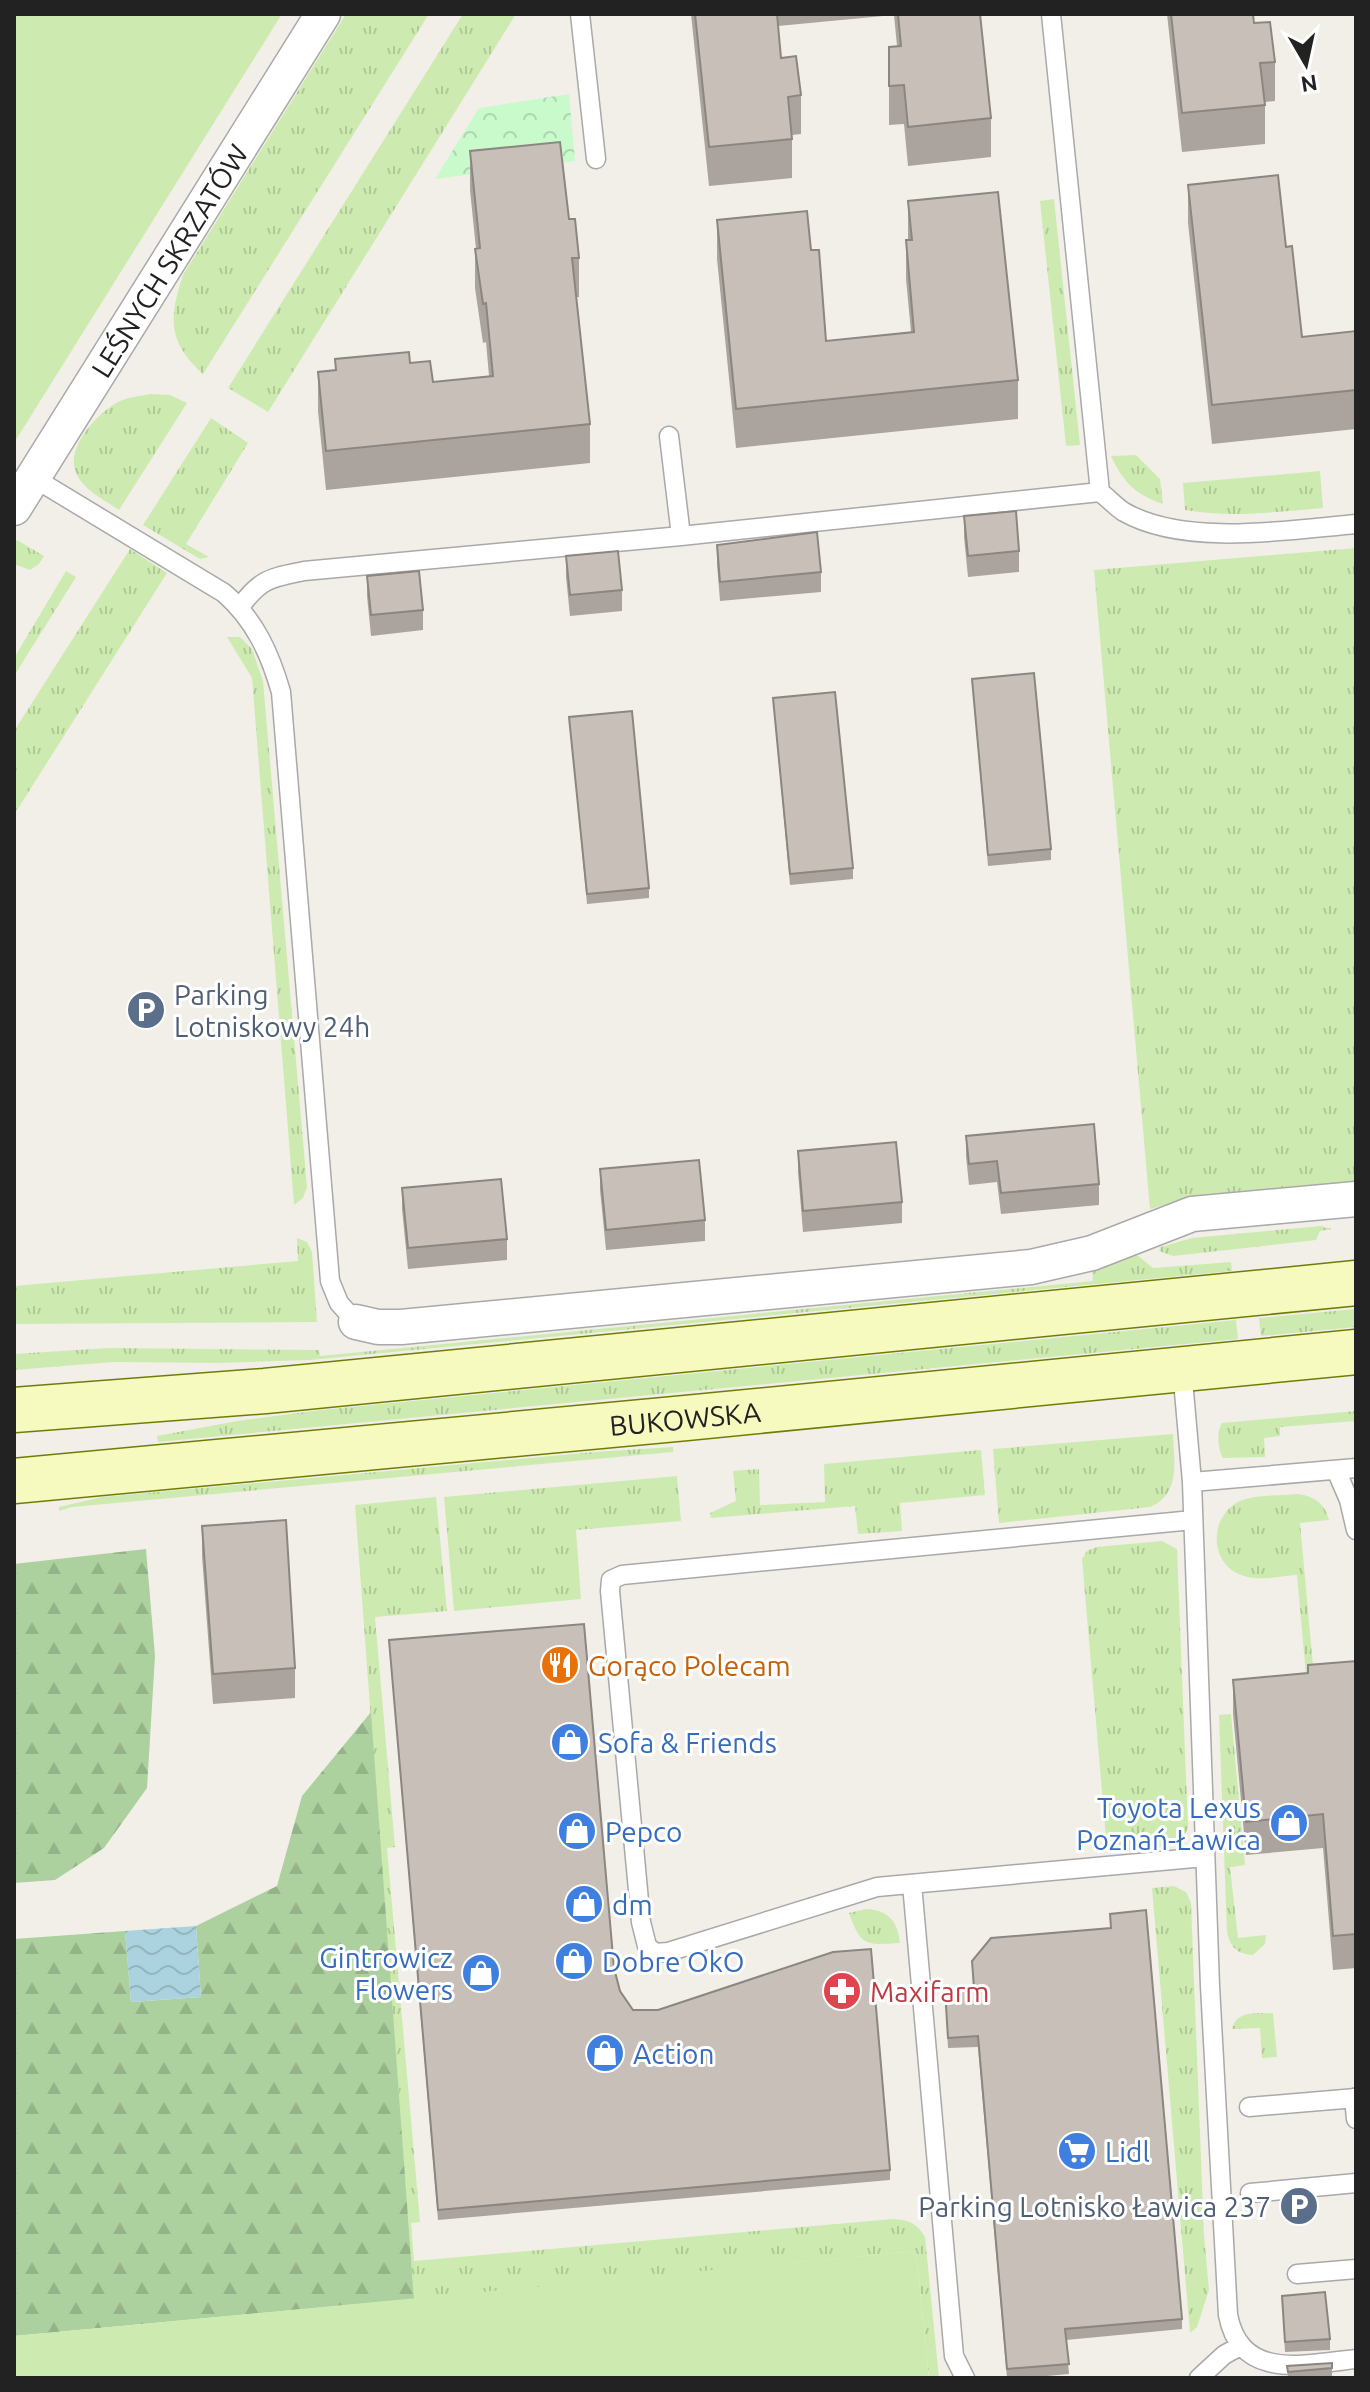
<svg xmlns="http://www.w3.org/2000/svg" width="1370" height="2392" font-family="Ubuntu,sans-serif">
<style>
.grass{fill:url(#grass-tufts)}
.forest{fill:url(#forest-firs)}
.park{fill:url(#park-crowns)}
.garden{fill:#cdebb0}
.water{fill:url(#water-waves)}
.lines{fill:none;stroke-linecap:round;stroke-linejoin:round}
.lane-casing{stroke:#a9a9a9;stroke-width:21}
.street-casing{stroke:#a9a9a9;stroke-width:37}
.secondary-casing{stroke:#707d05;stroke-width:47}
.lane{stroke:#fff;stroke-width:18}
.street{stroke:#fff;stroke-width:34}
.secondary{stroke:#f7fabf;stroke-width:44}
.wall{fill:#aba49e}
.building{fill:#c7bfb8;stroke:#8b8681;stroke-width:2}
.labels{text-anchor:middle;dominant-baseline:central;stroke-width:6;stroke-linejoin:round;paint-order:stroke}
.street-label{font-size:28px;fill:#222;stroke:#fff}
.service-label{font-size:28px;fill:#4e5e75;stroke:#fff;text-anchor:start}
.food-label{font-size:28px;fill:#c56008;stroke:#fff;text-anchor:start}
.shop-label{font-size:28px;fill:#366cbe;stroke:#fff;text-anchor:start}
.health-label{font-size:28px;fill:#be3a42;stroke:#fff;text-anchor:start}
</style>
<defs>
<pattern id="grass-tufts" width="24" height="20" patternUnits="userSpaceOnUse" patternTransform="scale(2)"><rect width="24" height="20" fill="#cdebb0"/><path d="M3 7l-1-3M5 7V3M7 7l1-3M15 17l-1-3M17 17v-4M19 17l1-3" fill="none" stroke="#b0c997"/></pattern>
<pattern id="forest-firs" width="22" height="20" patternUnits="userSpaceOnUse" patternTransform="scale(2)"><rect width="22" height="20" fill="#add19e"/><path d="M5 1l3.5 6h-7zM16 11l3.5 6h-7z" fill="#95b388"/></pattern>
<pattern id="park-crowns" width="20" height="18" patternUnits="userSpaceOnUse" patternTransform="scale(2)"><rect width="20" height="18" fill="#c8facc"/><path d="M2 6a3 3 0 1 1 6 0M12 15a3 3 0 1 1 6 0" fill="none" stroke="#acd6af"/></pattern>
<pattern id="water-waves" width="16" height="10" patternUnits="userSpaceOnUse" patternTransform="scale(2)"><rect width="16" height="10" fill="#aad3df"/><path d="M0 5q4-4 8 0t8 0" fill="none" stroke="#92b5bf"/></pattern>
</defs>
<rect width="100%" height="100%" fill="#f2efe9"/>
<path class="grass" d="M346 14H429L203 374C167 341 169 318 183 275Z
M463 14H516L268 412 228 388Z
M1054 199 1080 445 1066 446 1040 201Z
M150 394 170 395 187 403 119 510C105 500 85 491 77 475 63 449 98 412 120 401 129 397 140 396 150 394Z
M211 418 248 443 186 544 209 557 200 559 143 525Z
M1136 455 1160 479 1163 504C1136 495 1123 482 1111 456Z
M1320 471 1323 508C1276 512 1231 518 1185 510L1183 483Z
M17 540 44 556 39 564 30 570 14 564V545Z
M1356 548V1186L1189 1198 1150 1209 1094 570Z
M130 549 167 573 14 815V731Z
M66 571 76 577 14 676V658Z
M227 637H240L252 649 263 681 307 1187 303 1198 294 1205 252 678Z
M1321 1226 1332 1229 1320 1231 1316 1240 1173 1256 1159 1251 1161 1247 1192 1238Z
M297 1238 307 1242 312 1252 317 1322 14 1324V1286L298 1261Z
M1132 1251 1153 1268 1231 1262 1232 1271 310 1360 220 1363 113 1362 14 1370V1354L109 1348 319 1350 320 1356 1093 1281 1092 1269Z
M1356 1309V1327L1261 1336 1259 1318Z
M1236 1320 1238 1339 158 1442 157 1436 237 1421 321 1410Z
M1356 1411V1421L1280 1427V1436L1264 1438 1265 1457 1223 1458C1218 1450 1216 1431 1222 1423Z
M1173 1434C1174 1462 1181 1494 1150 1507L999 1523 993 1449Z
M673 1447V1452L72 1507 59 1511V1507L102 1497 595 1452Z
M981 1450 985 1495 900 1503 902 1531 858 1534 855 1506 711 1518 710 1513 736 1501 733 1471 759 1469 760 1505 825 1502 824 1464Z
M677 1476 681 1521 576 1530 581 1599 454 1611 444 1497Z
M1298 1494C1315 1496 1325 1504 1329 1520L1300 1523 1316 1698H1308L1297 1575C1280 1576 1257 1582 1241 1575 1210 1563 1209 1520 1236 1503 1251 1494 1280 1496 1298 1494Z
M436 1497 447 1611 375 1617 395 1847 387 1848 420 2222 411 2223 414 2261 893 2219C909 2220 917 2223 925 2237L939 2378H929L916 2251 414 2299 355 1505Z
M1162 1541 1177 1549 1188 1828 1179 1845 1123 1851 1114 1849 1106 1838 1082 1559 1087 1551 1096 1547Z
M1231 1714 1245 1865 1230 1867 1238 1938 1266 1935 1265 1944 1253 1955C1237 1954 1230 1947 1227 1932L1219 1715Z
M1174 1886 1186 1892 1191 1903 1204 2235 1209 2290 1197 2327 1190 2333 1152 1888Z
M866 1909C889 1910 898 1922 900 1943 866 1945 861 1947 849 1913Z
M1273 2013 1277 2057 1262 2058 1260 2028 1232 2029C1236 2010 1256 2014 1273 2013Z"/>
<path class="forest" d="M146 1549 155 1656 147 1788 104 1848 55 1880 14 1883V1564Z
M371 1712 414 2299 14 2336V1939L125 1931 131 2002 201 1997 196 1926 277 1886 302 1796Z"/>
<path class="park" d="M569 94 575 161 435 179 479 108Z"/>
<path class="garden" d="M14 14H282L14 443Z
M916 2251 929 2378H14V2336Z"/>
<path class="water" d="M196 1926 201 1997 131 2002 125 1931Z"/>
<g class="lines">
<defs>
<path id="lane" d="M580 14 596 159
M1051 14 1100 492C1108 498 1116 507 1124 512 1186 547 1288 530 1356 524
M669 436 681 536
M34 478 224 593C255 620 270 654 281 692L330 1281 339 1303 356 1322
M240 607C261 578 271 578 304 571L681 536 1100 492
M1182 1369 1192 1482 1210 1986 1228 2315C1241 2382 1306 2364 1356 2359
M1336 1470 1349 1500 1356 1530
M1192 1482 1356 1468
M1193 1520 622 1575 611 1580 610 1591 641 1922 647 1946 655 1953 668 1952 877 1887 1205 1857
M912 1884 954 2356 965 2378
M1354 2098 1356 2119
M1249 2107 1356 2098
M1250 2193 1356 2183
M1297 2274 1356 2269
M1199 2378 1224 2355 1240 2346"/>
<g id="street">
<path id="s1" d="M14 508 323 14"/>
<path d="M356 1322 378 1327H401L1031 1267 1092 1253 1192 1214 1356 1199"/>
</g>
<g id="secondary">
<path d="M14 1410 265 1391 1356 1283"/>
<path id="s2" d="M14 1481 686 1418 1356 1352"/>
</g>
</defs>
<use href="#lane" class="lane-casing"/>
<use href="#street" class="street-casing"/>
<use href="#secondary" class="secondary-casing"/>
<use href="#lane" class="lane"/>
<use href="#street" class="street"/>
<use href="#secondary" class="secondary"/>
</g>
<path class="wall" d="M691 14H980L991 118V157L908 166 904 124 889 125V47L897 46 894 15 778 26 781 58 801 95V134L792 135V178L709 186Z
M1167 14H1253L1254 23 1275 62V101L1265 102V144L1182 152Z
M470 151 569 219 579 258V297H576L590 424V463L326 490 318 411V372L335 371V359L410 363 433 382 489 376 486 342 483 343 475 288V249H476L470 190Z
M1188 185 1286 247 1302 337 1356 331V429L1212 444 1188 223Z
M908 201 1018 380V419L736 448 717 259V220L811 250 826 341 911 332 906 279V240H908Z
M964 516 1019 551V572L968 577 964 537Z
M717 545 821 572V592L720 601 717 564Z
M566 556 622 590V611L570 616 566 577Z
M367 576 423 610V630L371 636 367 596Z
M972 679 1051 849V860L988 866Z
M773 698 853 868V879L790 885Z
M569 717 649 888V898L587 904Z
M966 1136 1099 1184V1205L1001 1214 997 1182 969 1185 966 1156Z
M798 1151 902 1202V1223L803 1232 798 1172Z
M600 1169 705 1220V1241L606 1250 600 1190Z
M402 1188 507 1239V1260L408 1269 402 1209Z
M202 1526 295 1668V1698L213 1704 202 1556Z
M389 1640 614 1968 620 1991 633 2010 890 2170V2180L438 2220Z
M1356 1661V1968L1333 1970 1323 1848 1246 1855 1233 1714V1680L1308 1673Z
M1110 1914 1182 2319V2329L1066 2340 1069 2374 1025 2378H1007L978 2047 948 2048 945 1990 973 1988 972 1961 1110 1928Z
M1282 2296 1330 2339V2350L1285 2352Z
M1332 2363V2378H1288L1287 2366Z"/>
<path class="building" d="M695 14H777L781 58 796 56 801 95 788 97 792 139 709 147Z
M898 14H980L991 118 908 127 904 85 889 86V47L901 46Z
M1171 14H1253L1254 23 1270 22 1275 62 1260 63 1265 105 1182 113Z
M560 142 569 219H575L579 258H572L590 424 326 451 318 372 336 370 335 359 409 352 410 363 430 361 433 382 493 376 486 303 483 304 475 249 480 248 470 151Z
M1278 175 1286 247 1292 246 1302 337 1356 331V390L1212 405 1188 185Z
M998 192 1018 380 736 409 717 220 807 211 811 250H819L826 341 914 332 906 240H912L908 201Z
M1016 511 1019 551 968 556 964 516Z
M817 532 821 572 720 582 717 545Z
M618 551 622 590 570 595 566 556Z
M419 571 423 610 371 615 367 576Z
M1034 673 1051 849 988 855 972 679Z
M835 692 853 868 790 874 773 698Z
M632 711 649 888 587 894 569 717Z
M1094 1124 1099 1184 1001 1193 997 1161 969 1164 966 1136Z
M896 1142 902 1202 803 1211 798 1151Z
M699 1160 705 1220 606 1230 600 1169Z
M501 1179 507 1239 408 1248 402 1188Z
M286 1520 295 1668 213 1674 202 1526Z
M584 1624 614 1968 620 1991 633 2010H658L833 1952 871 1949 890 2170 438 2210 389 1640Z
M1356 1661V1934L1333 1936 1323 1814 1246 1822 1233 1680 1308 1673V1665Z
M1146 1910 1182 2319 1065 2329 1069 2364 1007 2369 978 2036 948 2038 945 1990 974 1987 972 1961 991 1938 1111 1928 1110 1914Z
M1325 2292 1330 2339 1285 2342 1282 2296Z
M1332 2363V2368L1288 2372 1287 2366Z"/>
<defs>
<symbol id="parking-disc" viewBox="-11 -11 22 22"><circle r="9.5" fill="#5c6f8a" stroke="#fff"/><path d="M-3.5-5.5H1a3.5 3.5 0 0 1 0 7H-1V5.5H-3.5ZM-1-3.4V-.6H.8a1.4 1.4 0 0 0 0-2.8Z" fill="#fff"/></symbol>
<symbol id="restaurant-disc" viewBox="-11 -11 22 22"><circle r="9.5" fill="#e8710a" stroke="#fff"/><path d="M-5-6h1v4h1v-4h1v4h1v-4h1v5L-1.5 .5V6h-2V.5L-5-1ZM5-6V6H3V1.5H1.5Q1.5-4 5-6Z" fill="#fff"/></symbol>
<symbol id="shop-disc" viewBox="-11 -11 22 22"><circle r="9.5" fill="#3f7fe0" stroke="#fff"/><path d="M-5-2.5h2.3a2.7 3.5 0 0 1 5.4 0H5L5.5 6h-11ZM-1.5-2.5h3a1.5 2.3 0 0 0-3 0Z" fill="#fff"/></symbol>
<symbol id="pharmacy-disc" viewBox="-11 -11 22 22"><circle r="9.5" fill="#e0444e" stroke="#fff"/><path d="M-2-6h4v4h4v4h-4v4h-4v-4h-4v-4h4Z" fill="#fff"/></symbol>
<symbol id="supermarket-disc" viewBox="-11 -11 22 22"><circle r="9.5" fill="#3f7fe0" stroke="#fff"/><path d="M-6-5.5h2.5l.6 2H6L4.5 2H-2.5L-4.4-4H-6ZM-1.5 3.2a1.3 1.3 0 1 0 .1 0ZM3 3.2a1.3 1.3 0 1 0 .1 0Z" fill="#fff"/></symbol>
</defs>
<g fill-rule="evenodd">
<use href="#parking-disc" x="124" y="988" width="44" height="44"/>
<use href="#restaurant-disc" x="538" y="1643" width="44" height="44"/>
<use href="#shop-disc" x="548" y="1720" width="44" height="44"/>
<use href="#shop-disc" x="1267" y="1801" width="44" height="44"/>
<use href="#shop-disc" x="555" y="1809" width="44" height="44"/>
<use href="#shop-disc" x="562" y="1882" width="44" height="44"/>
<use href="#shop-disc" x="552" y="1939" width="44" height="44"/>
<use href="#shop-disc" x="459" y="1951" width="44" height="44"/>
<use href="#pharmacy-disc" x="820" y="1969" width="44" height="44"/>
<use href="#shop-disc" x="583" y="2031" width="44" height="44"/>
<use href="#supermarket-disc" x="1055" y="2129" width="44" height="44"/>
<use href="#parking-disc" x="1277" y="2184" width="44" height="44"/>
</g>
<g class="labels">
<g class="street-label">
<text stroke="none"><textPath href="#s1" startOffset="292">LEŚNYCH SKRZATÓW</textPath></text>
<text stroke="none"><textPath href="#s2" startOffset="674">BUKOWSKA</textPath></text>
</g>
<g class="service-label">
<text x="174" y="994">Parking<tspan x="174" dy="32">Lotniskowy 24h</tspan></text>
<text x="1271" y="2206" text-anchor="end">Parking Lotnisko Ławica 237</text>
</g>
<g class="food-label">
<text x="588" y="1665">Gorąco Polecam</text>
</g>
<g class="shop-label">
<text x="598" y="1742">Sofa &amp; Friends</text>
<text x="1261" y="1807" text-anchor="end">Toyota Lexus<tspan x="1261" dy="32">Poznań-Ławica</tspan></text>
<text x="605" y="1831">Pepco</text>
<text x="612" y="1904">dm</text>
<text x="453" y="1957" text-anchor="end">Gintrowicz<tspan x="453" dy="32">Flowers</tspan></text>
<text x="602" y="1961">Dobre OkO</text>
<text x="633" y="2053">Action</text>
<text x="1105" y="2151">Lidl</text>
</g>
<g class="health-label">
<text x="870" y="1991">Maxifarm</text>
</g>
</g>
<rect width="1370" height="2392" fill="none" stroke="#222222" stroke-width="32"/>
<g transform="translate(1306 64) rotate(171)" stroke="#ffffff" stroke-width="6" paint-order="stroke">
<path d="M0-6L14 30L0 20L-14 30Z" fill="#222222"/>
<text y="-12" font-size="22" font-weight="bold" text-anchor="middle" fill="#222222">N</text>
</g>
</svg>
